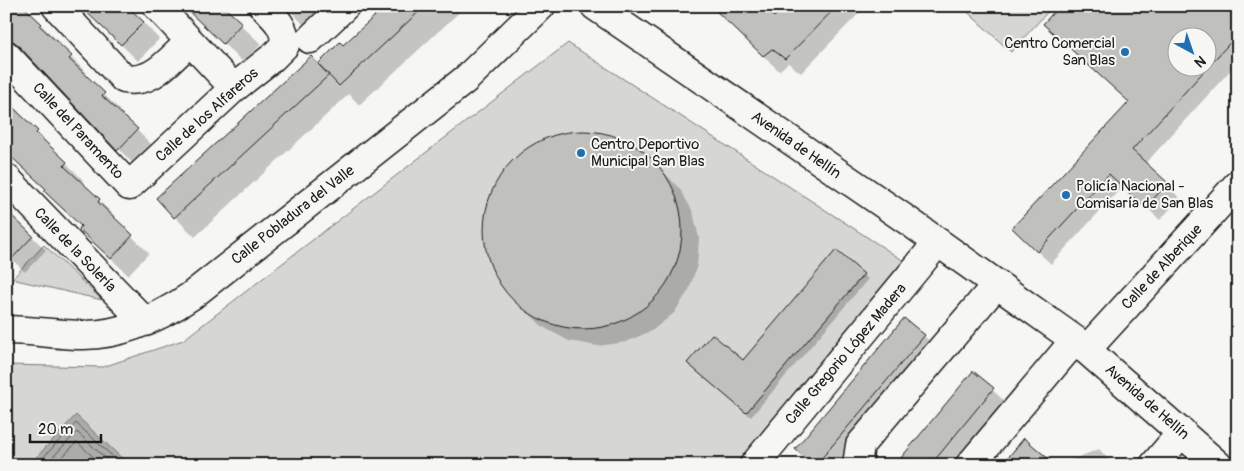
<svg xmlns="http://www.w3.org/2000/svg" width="1244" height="471" font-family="Pangolin,sans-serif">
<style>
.green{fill:#d6d6d2;stroke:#797977}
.water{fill:#acaca9;stroke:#727271}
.shadow{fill:#0003;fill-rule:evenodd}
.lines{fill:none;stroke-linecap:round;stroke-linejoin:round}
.shore{stroke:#565654;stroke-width:1}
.building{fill:#c0c0bd;stroke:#1c1c1c;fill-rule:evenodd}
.minor-casing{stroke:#1c1c1c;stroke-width:31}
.minor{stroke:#f6f6f2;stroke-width:28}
.poi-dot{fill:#1f6fb2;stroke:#f6f6f2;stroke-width:2}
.labels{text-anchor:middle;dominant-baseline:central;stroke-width:4;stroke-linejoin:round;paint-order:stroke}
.poi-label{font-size:15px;fill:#1c1c1c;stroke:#f6f6f2;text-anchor:start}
.street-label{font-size:15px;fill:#1c1c1c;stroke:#f6f6f2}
</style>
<rect width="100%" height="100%" fill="#f6f6f2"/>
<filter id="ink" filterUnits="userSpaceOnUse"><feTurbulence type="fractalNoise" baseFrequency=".02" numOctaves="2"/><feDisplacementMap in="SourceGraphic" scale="10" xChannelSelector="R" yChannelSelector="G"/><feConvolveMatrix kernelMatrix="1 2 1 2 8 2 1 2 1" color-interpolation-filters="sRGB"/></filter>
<g filter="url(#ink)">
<path class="green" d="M961 6H1053L1011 52Z
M568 43 907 263 736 465H6V365L103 367 183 340Z
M44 245 102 300 12 279Z"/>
<path class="water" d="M76 415 129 465H29Z"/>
<path class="shadow" d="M188 6H225L227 8 225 10 261 44 244 63 213 34Z
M286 6H354L318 40Z
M387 6H466L359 105 349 94 195 237 175 217 319 65 343 47Z
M712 6 774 18 786 6H866L801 73 788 63 779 71Z
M1238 6V62L1145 164 1180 198 1160 220 1123 186 1051 264 1027 242 1130 103 1044 24ZM1176 38H1206V68H1176Z
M22 7 58 41 56 43 87 73 85 76 120 110 119 113 153 146 135 166 33 59 6 36Z
M143 22 159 39 138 61 107 31Z
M6 99 19 112 17 113 83 180 81 183 116 217 114 219 149 253 128 275 97 245 82 227 6 147Z
M595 132 621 139 644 152 680 189 693 212 699 238 697 265 689 290 674 313 653 330 626 342 598 346 569 341 543 327 504 289 491 264 485 236 487 206 499 179 518 157 542 141 568 133Z
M6 207 13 214 11 216 46 250 25 272 6 254Z
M863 275 868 279 751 417 693 368 743 361Z
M924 336 937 349 841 465H800Z
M973 373 1009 405 959 465H904Z
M1099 449 1114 465H1058Z
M662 461 666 465H659Z"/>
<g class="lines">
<path class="shore" d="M36 465 76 423 122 465
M45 465 77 432 113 465
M55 465 77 442 102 465"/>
</g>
<path class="building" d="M6 6H23L42 24 40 26 72 56 69 59 105 93 102 96 138 129 117 151 17 44 6 36Z
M80 6H127L144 22 121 45Z
M183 6H223L242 23 223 44Z
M366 6H425L339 86 318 64 340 42 343 45 375 16Z
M711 6H764L774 17 785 6H837L785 59 772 49 763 56Z
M1059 6H1238V34L1132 150 1168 183 1145 208 1109 174 1037 252 1012 228 1129 102 1043 24ZM1176 38H1206V68H1176Z
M311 56 329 75 174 218 156 198Z
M6 101 38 131 36 133 67 162 64 166 100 199 98 202 133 235 111 259 79 229 81 226 44 191 46 189 6 152Z
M484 230a99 99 0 1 1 198 0a99 99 0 1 1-198 0Z
M6 210 33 236 6 265Z
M836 250 864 274 746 413 687 363 712 334 743 360Z
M904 318 925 335 816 465H813L795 449Z
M973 371 994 388 934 461 931 465H895Z
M1024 438 1056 465H1002Z"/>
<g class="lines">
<defs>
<path id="minor" d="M56 6 124 79C154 84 168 60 190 42
M157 6 234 88
M595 6 911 223 1075 340 1218 465
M310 39 345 6
M6 55 129 186 234 88 273 57 285 45C286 27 275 18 263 6
M6 178 145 322
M6 330C32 330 58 335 84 335 123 335 160 317 191 296L466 79 541 6
M1086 350 1238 184
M754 465 938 242
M857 465 860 445 996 285
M970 465 1075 340
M1154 465 1182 432"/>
</defs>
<use href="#minor" class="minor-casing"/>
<use href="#minor" class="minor"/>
</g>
</g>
<g class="poi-dot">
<circle cx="1125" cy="52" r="5"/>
<circle cx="581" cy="153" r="5"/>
<circle cx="1066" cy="195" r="5"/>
</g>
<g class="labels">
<g class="poi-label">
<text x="1115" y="43" text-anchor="end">Centro Comercial<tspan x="1115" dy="17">San Blas</tspan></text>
<text x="591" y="144">Centro Deportivo<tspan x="591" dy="17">Municipal San Blas</tspan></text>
<text x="1076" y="186">Policía Nacional -<tspan x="1076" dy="17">Comisaría de San Blas</tspan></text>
</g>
<g class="street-label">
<text transform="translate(207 115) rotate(-42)">Calle de los Alfareros</text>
<text transform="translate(78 131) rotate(47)">Calle del Paramento</text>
<text transform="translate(796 145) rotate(35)">Avenida de Hellín</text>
<text transform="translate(293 215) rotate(-38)">Calle Pobladura del Valle</text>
<text transform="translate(75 250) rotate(46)">Calle de la Solería</text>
<text transform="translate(1162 267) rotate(-47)">Calle de Alberique</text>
<text transform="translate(846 354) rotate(-50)">Calle Gregorio López Madera</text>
<text transform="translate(1147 402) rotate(41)">Avenida de Hellín</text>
</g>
</g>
<rect width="1244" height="471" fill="none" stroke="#f6f6f2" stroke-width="25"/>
<rect x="12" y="12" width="1219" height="446" fill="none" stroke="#1c1c1c" stroke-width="2" filter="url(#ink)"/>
<g transform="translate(1192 52) rotate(140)"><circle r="24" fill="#f6f6f2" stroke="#9f9f9c"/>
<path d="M0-4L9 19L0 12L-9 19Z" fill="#1f6fb2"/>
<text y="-8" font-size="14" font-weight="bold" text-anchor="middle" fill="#1c1c1c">N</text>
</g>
<path d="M30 434v8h71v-8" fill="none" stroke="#1c1c1c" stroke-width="2.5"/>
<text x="38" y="434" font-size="15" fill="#1c1c1c" stroke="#f6f6f2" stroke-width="4" paint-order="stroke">20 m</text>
</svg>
